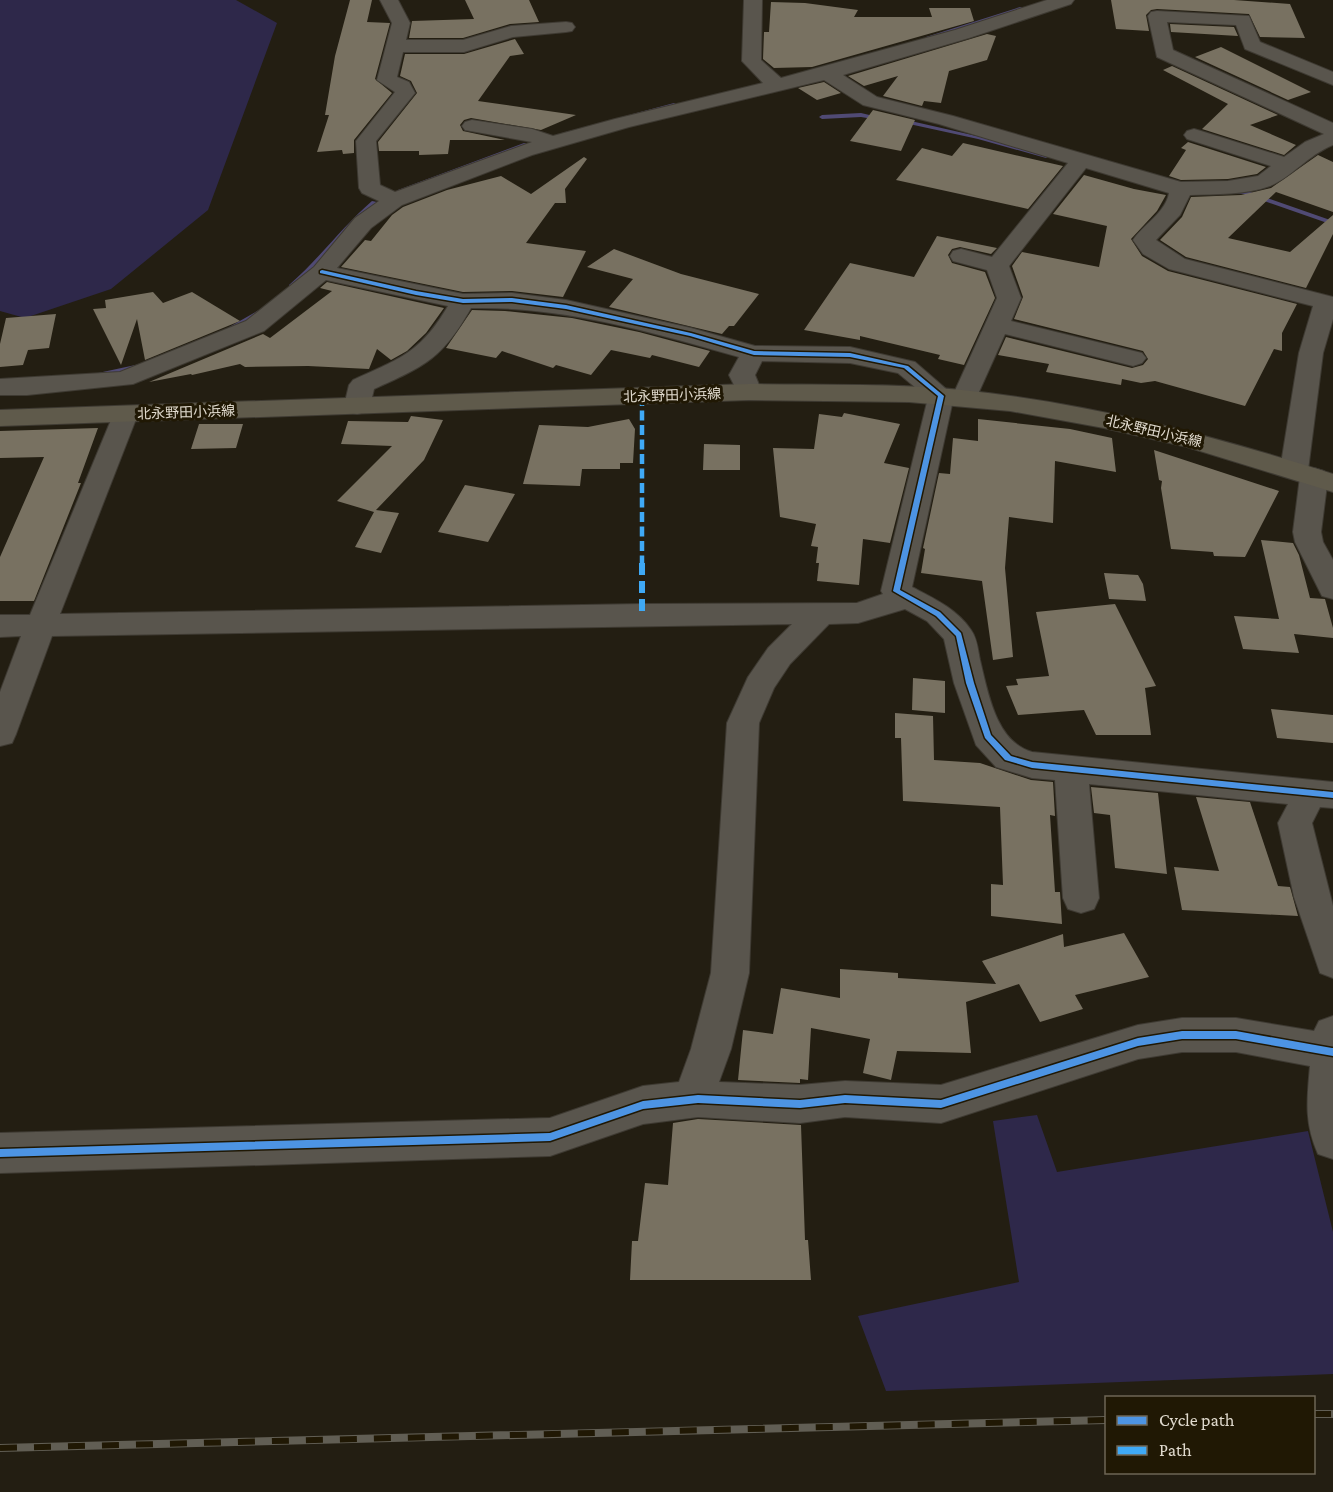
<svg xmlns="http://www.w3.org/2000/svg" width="1333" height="1492" font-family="'Crimson Pro','Noto Sans JP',serif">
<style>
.green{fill:#2e284a}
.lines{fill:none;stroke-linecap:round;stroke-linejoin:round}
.stream{fill:#504a74;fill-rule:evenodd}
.building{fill:#787161}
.minor-casing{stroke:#3e3a32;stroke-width:2}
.major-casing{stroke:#3e3a32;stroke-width:2}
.minor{fill:#59554d;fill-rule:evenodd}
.major{fill:#5f5a4b;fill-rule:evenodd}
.rail-casing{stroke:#615e54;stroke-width:8}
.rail{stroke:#201804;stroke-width:6;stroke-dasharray:17;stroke-linecap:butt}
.quiet-far1{stroke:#3fa9f5;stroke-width:4.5;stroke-dasharray:10 4.5;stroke-linecap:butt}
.quiet{stroke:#3fa9f5;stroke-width:6;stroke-dasharray:12 6;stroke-linecap:butt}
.cycleway-casing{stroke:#201804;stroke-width:3}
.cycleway{fill:#4d94e3;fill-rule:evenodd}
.labels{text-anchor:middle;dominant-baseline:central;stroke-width:6;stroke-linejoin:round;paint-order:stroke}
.far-street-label{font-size:14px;fill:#e0dace;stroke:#201804}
</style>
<rect width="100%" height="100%" fill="#231e12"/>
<path class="green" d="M0 0H236L277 23 208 210 111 289 25 318 0 311Z
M1037 1115 1057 1172 1308 1131 1333 1232V1374L886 1391 858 1316 1019 1282 993 1121Z"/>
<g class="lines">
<path class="stream" d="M1020 7 1024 8 931 38 926 37Z
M674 103 677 105 676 106 565 135 562 133Z
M861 113 882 118 879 120 861 117 822 119 819 117 822 115Z
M902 119 981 137 1049 156 1046 158 978 139 900 122V120Z
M524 143 529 144 403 191 398 190Z
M1235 190 1247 191 1333 221V225L1244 194 1233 193 1232 192Z
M372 201 377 202 304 278 293 287H289V285C319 259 342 227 372 201Z
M259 310 261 311V313L229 331 227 332 224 330Z
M140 364 143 366 142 367 98 377 95 375 98 373Z"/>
</g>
<path class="building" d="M350 0H372L367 22 390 23 375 79 392 93 354 140V153L343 154 342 150 317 152 329 115H325L335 56Z
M465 0H529L539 22 510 24 463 38H409L412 21 474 19Z
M1111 0H1234L1290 4 1305 38 1260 37 1249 14 1157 9 1151 10 1146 15 1149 31 1116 29Z
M771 2 805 3 858 10 854 17H932L929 8H970L974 21 812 67 774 68 763 59 764 32H769Z
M1170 24 1234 27 1238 36 1171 32Z
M987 34 996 36 987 60 949 71 941 103 924 101 922 106 883 96 898 76 864 86 848 76Z
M515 39 524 54 510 56 478 101 576 115 541 130 471 118 464 120 460 125 463 131 505 140H450L448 154 419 155V151H379L378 142 417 93 411 81 400 76 405 54H464Z
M1221 47 1311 92 1288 100 1195 57Z
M1172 66 1278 115 1250 125 1296 145 1284 155 1202 129 1228 104 1163 70Z
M824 82 841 93 817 100 798 88Z
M873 110 915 120 901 151 850 141Z
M1188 142 1266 167 1257 174 1228 179 1181 180 1169 176 1186 150 1181 148Z
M963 143 1063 166 1028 209 896 180 922 148 952 156Z
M1318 155 1333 162V212L1276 192 1228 238 1290 252 1333 215V234L1306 288 1186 257 1160 240 1182 217 1191 197 1241 195 1271 188Z
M584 157 587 159 565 189 566 203H555L526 243 586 251 563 297 512 291 463 292 341 267 365 240 371 241 392 215 403 207 447 190 501 176 531 194Z
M1084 175 1134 189 1166 195 1157 211 1131 239 1142 256 1168 271 1297 304 1282 333V351L1274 349 1245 406 1155 381 1141 383 1122 379 1121 385 1046 372 1049 364 998 355 1006 337 1132 368 1143 365 1148 359 1143 351 1014 319 1023 297 1012 266 1022 252 1099 267 1107 226 1053 214Z
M937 236 997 248 991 254 960 247 952 249 948 255 952 263 985 272 995 298 964 365 938 359 940 355 860 336V340L804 330 850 263 914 277Z
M614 249 681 274 759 294 734 326H729L722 334 609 307 633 279 587 267Z
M327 282 444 308 426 333 407 351 391 360 377 349 369 369 308 366 245 367 240 364 192 375 191 374 149 382 263 334 270 338 332 291 320 288Z
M153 292 163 303 192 292 240 321 145 360 137 319 121 365 93 309 106 308 105 300Z
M472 310 505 311 572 318 639 332 710 351 699 367 652 355 650 358 611 350 591 375 556 365 553 368 502 351 496 358 446 348Z
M56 314 49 348 28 350 23 365 0 367V344L6 318Z
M844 413 900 424 884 463 909 468 890 543 863 539 859 585 817 581 819 563H816L818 547 811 546 816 524 780 517 773 448 814 449 819 414 842 417Z
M411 416 443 420 424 460 376 510 399 513 381 553 355 547 374 512 337 501 392 446 341 444 348 421 408 422Z
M629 419 635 429 633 463H620V469H582L580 486 523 484 539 425 588 427Z
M978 419 1070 429 1112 438 1116 472 1055 461 1053 523 1009 517 1005 568 1013 657 993 660 982 581 921 573 925 549 923 548 939 473 950 474 953 438 978 441Z
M199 424H243L236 448 191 449Z
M98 428 78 483H81L34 601H0V557L44 457 0 458V431Z
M704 444 740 445V470H703Z
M1154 450 1279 491 1245 557 1214 556 1213 552 1171 549 1161 488 1162 481 1159 480Z
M465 485 515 494 488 542 438 532Z
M1261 540 1293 543 1299 555 1310 598 1325 599 1333 628V638L1294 634 1299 653 1243 649 1234 616 1279 619Z
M1104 573 1138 575 1143 584 1146 601 1109 599Z
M1115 604 1156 686 1145 688 1151 735H1096L1084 710 1018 715 1006 686 1018 685 1016 679 1049 676 1036 612Z
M913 678 945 681V713L912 710Z
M1271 709 1333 715V743L1277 738Z
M895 713 933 716 934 760 980 763 1031 780 1053 782 1055 816 1050 815 1055 892H1060L1062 924 991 916V884L1003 885 1000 807 903 801 901 738H895Z
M1091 787 1158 793 1167 874 1115 868 1110 815 1094 813Z
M1196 797 1250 802 1278 886 1290 887 1298 916 1182 910 1174 867 1219 871Z
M1124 933 1149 977 1075 995 1083 1009 1040 1022 1019 984 966 1002 971 1053 897 1051 891 1080 863 1073 870 1039 811 1028 808 1080 800 1079V1083L738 1080 743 1030 773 1034 781 988 840 998V969L898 973V978L996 984 982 961 1063 934 1064 947Z
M698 1119 801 1125 805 1240H808L811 1280H630L632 1241H638L645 1183 668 1185 673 1123Z"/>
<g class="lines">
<defs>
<path id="minor" d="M380 0H398L410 23 406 40H463L511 26 566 22 572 23 575 27 572 31 566 32 513 37 464 52H403L397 77 409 82 415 93 376 141 380 185 395 192 532 142 465 130 462 126 465 122 472 120 532 129 553 136 615 119 763 83 742 61 744 0H762L761 60 781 78 955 30 1047 0H1074L1071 4 969 38 843 75 877 97 953 116 1181 182 1228 181 1258 176 1271 166 1187 139 1184 135 1187 131 1194 129 1201 131 1284 157 1305 142 1324 134 1157 57 1148 16 1151 12 1157 11 1249 16 1260 42 1333 72V85L1245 49 1236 25 1167 22 1173 50 1333 123V145C1308 155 1292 177 1270 186 1246 195 1216 194 1190 195L1180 215 1156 240 1185 259 1333 297V319L1323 353 1308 470 1314 468 1324 471 1328 477 1321 532 1323 542 1333 560V599L1322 596 1295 542 1293 532 1300 477 1294 479 1284 476 1280 470 1299 353 1313 306 1169 269 1143 254 1133 240C1143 225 1166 212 1169 193L1086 168 1009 266 1021 298 1011 321 1142 353 1146 358 1142 363 1133 366 1005 334 974 403 965 406 956 403 953 400 912 587C933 598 957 609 971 630 977 638 978 650 980 660 988 693 996 742 1032 752L1333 782V808L1320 807 1312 823 1333 906V978L1320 973 1294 897 1278 823 1288 804 1089 784 1099 898 1094 909 1081 913 1068 909 1063 898 1055 780 1032 778 996 767 976 745 954 683 944 639 927 621 905 609 858 623 829 624 790 664 774 688 759 723 749 973 731 1049 719 1082 800 1085 845 1081 941 1085 1138 1025 1182 1018H1236L1314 1031 1319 1021 1333 1016V1159L1318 1154C1304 1122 1307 1100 1310 1066L1236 1052H1182L1138 1059 941 1123 845 1117 800 1123 698 1117 643 1124 550 1156 0 1173V1133L550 1118 643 1086 679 1082 691 1049 711 973 727 723 748 677 768 648 792 624 52 636 16 734 12 743 0 746V692L21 636 0 637V615H30L116 408 125 406 134 408 138 414 60 614 642 604 857 603 883 594 881 591 928 398 898 373 850 363 762 361 755 375 762 392 758 397 749 400 740 397 729 375 739 357C652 332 562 306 471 308 442 359 425 366 374 389L370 406 366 412 357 414 348 412 344 406 349 385 353 380C401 358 420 353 448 306L326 280 264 331 133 384 27 395H0V379L120 372 246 321 314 267 355 218 379 201 362 193 359 188 356 141 395 92 377 80 392 23ZM824 80 863 105 939 124 1068 163 992 257 961 249 953 251 950 256 953 261 987 270 997 298 953 395 915 362 850 347 755 346 691 328 566 300 512 293 463 294 337 268 371 228 402 205 532 155 629 127Z"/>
<path id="major" d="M749 384C820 385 891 383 962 390 1089 403 1212 435 1333 474V492L1187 447 1104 428 1010 411 909 402 749 400 0 426V410Z"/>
</defs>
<use href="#minor" class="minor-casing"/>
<use href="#major" class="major-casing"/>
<use href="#minor" class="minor"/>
<use href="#major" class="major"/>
<defs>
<path id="rail" d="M1314 1414H1333
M0 1448 1106 1420"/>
</defs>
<use href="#rail" class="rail-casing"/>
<use href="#rail" class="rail"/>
<path class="quiet-far1" d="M642 396V564"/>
<path class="quiet" d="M642 563V614"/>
<defs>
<path id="cycleway" d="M322 270 416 291 463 299 512 298 566 305 691 333 754 351 850 353 908 366 944 396 900 590 940 612 961 633 974 683 991 735 1011 756 1032 762 1333 792V798L1032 768 1005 760 985 738 966 683 956 636 936 616 893 591 938 396 904 368 850 357 754 355 690 336 566 309 512 302 463 303 416 295 320 273V271Z
M1182 1031H1236L1332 1048H1333V1056L1236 1039H1182L1138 1046 941 1108 845 1103 800 1108 698 1103 643 1109 550 1141 0 1157V1149L550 1133 643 1101 698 1095 800 1100 845 1095 941 1100 1138 1038Z"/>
</defs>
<use href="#cycleway" class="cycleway-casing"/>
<use href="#cycleway" class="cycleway"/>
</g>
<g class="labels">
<g class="far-street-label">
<text transform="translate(672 395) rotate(-2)">北永野田小浜線</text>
<text transform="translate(186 412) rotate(-2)">北永野田小浜線</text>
<text transform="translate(1154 431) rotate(13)">北永野田小浜線</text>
</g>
</g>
<rect x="1105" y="1396" width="210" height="78" fill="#201804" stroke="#6d6655" stroke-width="1.5"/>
<rect x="1117" y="1416" width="30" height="9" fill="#4d94e3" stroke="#6d6655" stroke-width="1.5"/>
<text x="1159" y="1426" font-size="18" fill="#e0dace">Cycle path</text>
<rect x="1117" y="1446" width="30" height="9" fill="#3fa9f5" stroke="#6d6655" stroke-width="1.5"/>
<text x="1159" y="1456" font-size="18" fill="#e0dace">Path</text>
</svg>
